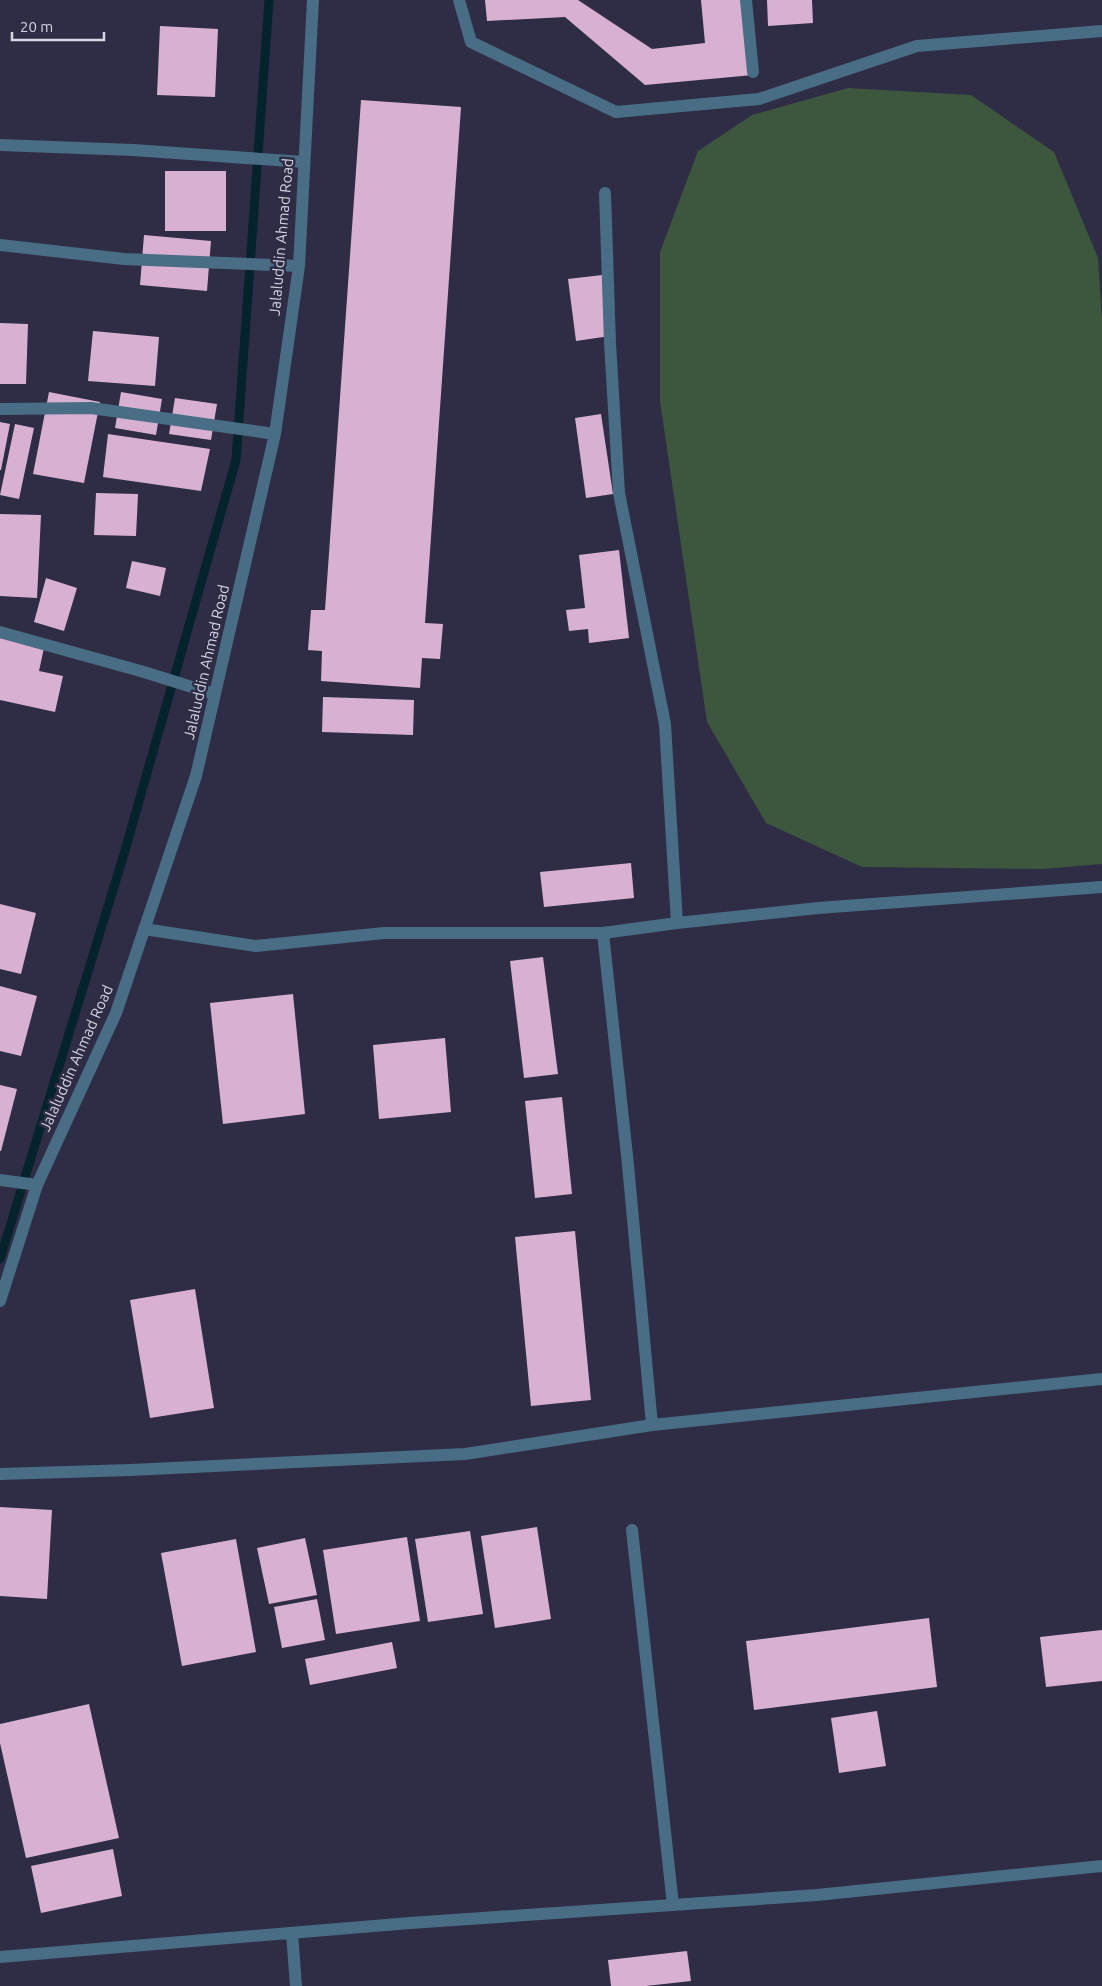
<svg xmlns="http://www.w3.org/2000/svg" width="1102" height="1986" font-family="Ubuntu,sans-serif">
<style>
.green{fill:#3d563e}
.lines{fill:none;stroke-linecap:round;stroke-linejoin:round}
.stream{stroke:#05232c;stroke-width:9}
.building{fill:#d8b1d2}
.minor{stroke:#486d84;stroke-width:12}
.labels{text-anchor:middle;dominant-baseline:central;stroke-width:5;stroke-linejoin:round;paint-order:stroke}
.street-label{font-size:15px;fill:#d6d6e5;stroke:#2e2d45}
</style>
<rect width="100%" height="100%" fill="#2e2d45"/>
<path class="green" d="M848 88 971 95 1054 152 1098 258 1102 321V864L1043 869 862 867 766 823 707 722 660 401V252L698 151 752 115Z"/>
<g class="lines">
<path class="stream" d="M0 1259 124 854 236 460 269 0"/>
</g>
<path class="building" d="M485 0H578L652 49 705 43 701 0H747L753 75 645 85 565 17 487 21Z
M767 0H812L813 23 768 26Z
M160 26 218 29 215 97 157 95Z
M361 100 461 107 425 623 443 624 440 659 422 658 420 688 321 681 322 651 308 650 311 610H325Z
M165 171H226V231H165Z
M144 235 211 241 207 291 140 285Z
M602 275 610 336 576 341 568 279Z
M0 323 28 324 26 384H0Z
M93 331 159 337 155 386 88 381Z
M49 392 100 402 84 483 33 474Z
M121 392 162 399 156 435 115 428Z
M175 398 217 404 211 440 169 434Z
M601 414 613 494 586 498 575 418Z
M0 422 10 424 1 470H0Z
M15 424 34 428 19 499 0 495Z
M108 434 210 449 201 491 103 477Z
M96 493 138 494 136 536 94 535Z
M0 514 41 515 37 598 0 596Z
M619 550 629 638 589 643 588 629 569 631 566 610 585 608 579 555Z
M132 561 166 568 160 596 126 588Z
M46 578 77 588 64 631 34 622Z
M0 638 44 648 39 671 63 676 55 712 0 700Z
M323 697 414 700 413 735 322 732Z
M631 863 634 898 544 907 540 872Z
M0 904 36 913 21 974 0 969Z
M543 957 558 1074 524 1078 510 961Z
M0 986 37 996 21 1056 0 1051Z
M293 994 305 1114 223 1124 210 1003Z
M445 1038 451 1112 379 1119 373 1045Z
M0 1085 17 1089 1 1151H0Z
M562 1097 572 1194 535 1198 525 1101Z
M575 1231 591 1400 531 1406 515 1237Z
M195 1289 214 1408 150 1418 130 1300Z
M0 1507 52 1510 47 1599 0 1596Z
M537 1527 551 1619 495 1628 481 1536Z
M470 1531 483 1614 428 1622 415 1539Z
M407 1537 420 1621 336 1634 323 1550Z
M305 1538 317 1595 269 1604 257 1548Z
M236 1539 256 1652 182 1666 161 1553Z
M317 1599 325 1640 282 1648 274 1607Z
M929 1618 937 1687 754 1710 746 1641Z
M1102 1630V1681L1046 1687 1040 1637Z
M392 1642 397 1668 310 1685 305 1659Z
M89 1704 119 1838 26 1858 0 1743V1724Z
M877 1711 886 1766 839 1773 831 1718Z
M113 1849 122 1896 41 1913 31 1866Z
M687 1951 691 1981 646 1986H611L608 1960Z"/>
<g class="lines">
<path class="minor" d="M459 0 471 42 616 112 759 99 917 46 1102 31
M746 0 753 72
M0 145 133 150 304 162
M605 193 610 343 619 493 665 724 677 923
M0 245 124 259 299 266
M0 409 91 408 275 434
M0 632 144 672 214 694
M144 929 256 946 384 933H603L677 923 818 908 1102 887
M603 933 628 1165 652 1425
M0 1180 37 1185
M0 1301 37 1185 116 1013 196 776 275 434 299 266 313 0
M0 1474 131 1470 465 1454 652 1425 1102 1379
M632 1530 673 1905
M292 1933 296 1986
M0 1957 410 1923 817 1895 1102 1866"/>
</g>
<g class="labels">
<g class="street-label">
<text transform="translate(281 237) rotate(-85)">Jalaluddin Ahmad Road</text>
<text transform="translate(206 662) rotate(-77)">Jalaluddin Ahmad Road</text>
<text transform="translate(76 1058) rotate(-66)">Jalaluddin Ahmad Road</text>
</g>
</g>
<path d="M12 32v8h92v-8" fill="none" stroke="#d6d6e5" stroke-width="2.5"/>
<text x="20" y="32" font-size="15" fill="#d6d6e5" stroke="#2e2d45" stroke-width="4" paint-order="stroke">20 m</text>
</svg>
